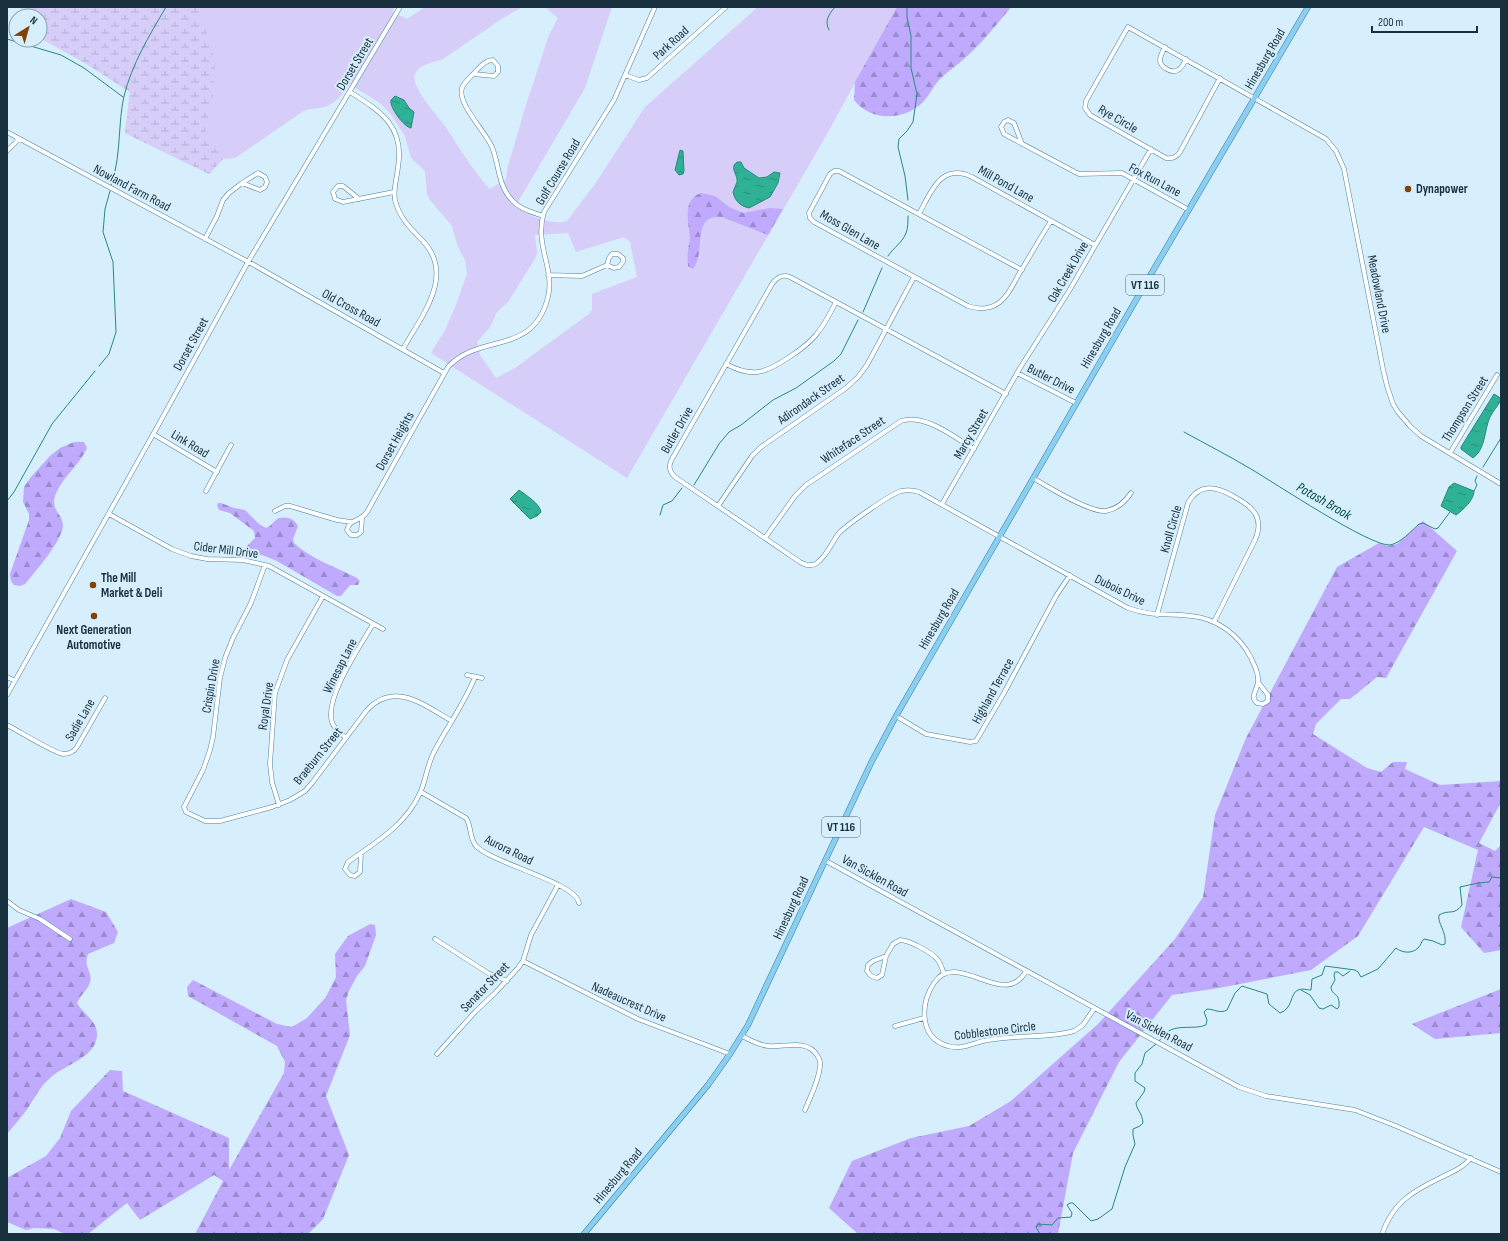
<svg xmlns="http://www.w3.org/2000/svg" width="1508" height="1241" font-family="'Sofia Sans Condensed',sans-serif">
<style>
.green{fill:#d7cdf9;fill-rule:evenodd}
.forest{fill:url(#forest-firs)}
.wetland{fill:url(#wetland-marsh)}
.water{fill:url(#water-ripples);stroke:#288a7c}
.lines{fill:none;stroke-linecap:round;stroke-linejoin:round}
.stream{stroke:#288a7c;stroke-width:1}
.minor-casing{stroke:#4982a2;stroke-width:5}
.major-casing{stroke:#3282ab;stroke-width:6}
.minor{stroke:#fff;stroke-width:4}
.major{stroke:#8cceef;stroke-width:5}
.poi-dot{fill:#814206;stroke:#d7eefc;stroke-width:1.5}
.labels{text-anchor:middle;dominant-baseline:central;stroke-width:4;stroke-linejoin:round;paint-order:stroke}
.shield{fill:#d7eefc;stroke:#516977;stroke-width:1}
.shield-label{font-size:12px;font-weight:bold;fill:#18303e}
.street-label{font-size:13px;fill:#18303e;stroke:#d7eefc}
.poi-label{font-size:13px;font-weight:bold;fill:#18303e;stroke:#d7eefc;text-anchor:start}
.water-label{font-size:14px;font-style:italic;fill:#004c3e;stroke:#d7eefc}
</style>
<defs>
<pattern id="forest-firs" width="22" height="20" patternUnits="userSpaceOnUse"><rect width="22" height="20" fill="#bfaafd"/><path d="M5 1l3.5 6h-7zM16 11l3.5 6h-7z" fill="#9a8bce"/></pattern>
<pattern id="wetland-marsh" width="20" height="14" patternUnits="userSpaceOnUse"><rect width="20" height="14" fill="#d7cdf9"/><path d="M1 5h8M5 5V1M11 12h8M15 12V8" fill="none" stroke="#b8b0d6"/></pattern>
<pattern id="water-ripples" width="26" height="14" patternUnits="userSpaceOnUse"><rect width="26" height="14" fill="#2fb196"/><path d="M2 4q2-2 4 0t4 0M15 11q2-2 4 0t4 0" fill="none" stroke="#27907c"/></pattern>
</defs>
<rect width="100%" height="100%" fill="#d7eefc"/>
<path class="green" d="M21 7H395L392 12 407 19 425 7H522L503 18 443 59C432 63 418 64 414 77 416 93 435 113 445 126 459 147 472 170 490 189L506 179 508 166 525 108 549 35 558 18 545 7H612L585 88 515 207C528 215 551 226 567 221L595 184 645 107 758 7H897L823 141 627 478 431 353 445 330 456 305 467 274 465 260 458 247 452 226 430 200 427 194 425 171 411 158 405 136 390 113 380 103 349 84C342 94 336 104 324 107 315 110 311 107 302 112L235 158 223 159 209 174 125 133 130 92 85 63 40 38V16H20ZM568 233 576 252 624 237 630 242 637 277 592 294V310L589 314 515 368 496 378 480 355 477 342 490 327 497 312 508 302 536 257 537 252 535 235Z"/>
<path class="forest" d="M897 7H1011C997 24 983 42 966 57 958 65 948 71 940 79 934 85 930 94 924 101 905 121 871 122 854 100L855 82Z
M701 193 715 196 729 207 743 213 770 208 783 209 768 235 722 217C696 214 702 241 698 258 697 262 695 266 693 269L688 266C688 261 687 256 688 251 688 246 690 242 690 238 689 223 681 200 701 193Z
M74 442H84L87 448C80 464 65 475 57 491 48 510 62 512 63 525 63 540 35 572 25 584L20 586 14 585 11 581 10 574 29 520V514L23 502 24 487 31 477 50 456 60 448Z
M218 503H221L234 508 245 510 259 524 266 528C272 526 274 520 279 518 287 516 295 519 298 526L293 539 294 543C311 559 336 567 357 578L360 581 358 585H350L341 596H337L277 561 262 555 246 552 244 549 255 538 254 531 230 513 219 510 217 506Z
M1423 521 1457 551 1386 678 1377 677 1350 699H1341L1316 724 1313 734 1367 768 1381 772 1393 762H1407L1405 769 1440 785 1501 781V802L1479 843 1495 851 1501 845V950L1484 953 1461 927 1478 850 1424 827 1358 936 1311 970 1219 988 1172 995 1119 1062 1073 1153 1058 1234H858L829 1208 852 1161 911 1138 969 1126 1011 1101 1098 1024 1175 939 1203 897 1215 815 1246 738 1337 567 1379 543 1388 546 1397 544Z
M71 899 106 912 118 932 114 943 88 954C83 968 93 971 90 982 88 990 80 995 77 1003 84 1015 98 1021 97 1036 95 1059 62 1065 48 1080 40 1087 34 1099 28 1108 22 1117 14 1125 7 1134V928Z
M370 924 375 925 376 935 365 966 357 976 349 991 346 1000 350 1035 326 1096 349 1155 323 1219 308 1234H195L223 1181 214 1175 140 1220 127 1203 88 1234H65L54 1229 34 1228 26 1230 7 1222V1178L46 1156 60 1138 71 1111 110 1070 122 1071 123 1091 229 1138V1170L284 1073 285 1062 277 1046 188 996 187 987 193 980 277 1024 292 1027 307 1018 326 997 336 977 335 954 348 936Z
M1501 989V1033L1435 1039 1412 1024Z"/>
<path class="wetland" d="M21 7H201L198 12 213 49 215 69 212 105 205 127 208 139 223 159 209 174 125 133 130 92 85 63 40 38V16H20Z"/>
<path class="water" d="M395 96 404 100 409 108 414 112 411 128C404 127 389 107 391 100Z
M680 150 683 151 684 171 683 174 679 175 675 170Z
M737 162H741L744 168 759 178 767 177 774 172 780 173 778 183 770 197 749 208C740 206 735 201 733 192 734 189 736 185 737 182 738 174 729 168 737 162Z
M1494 394 1499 397 1501 400C1498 406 1493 411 1490 417 1484 430 1486 449 1473 458L1461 449V447Z
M1454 483 1474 491C1474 500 1463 510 1456 515L1441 506 1449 487Z
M519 490C526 495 540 504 541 512L537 516 530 519 510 499Z"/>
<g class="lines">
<path class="stream" d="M907 7V17L911 36V68L917 94 913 122 907 131 899 139 898 147 905 176 908 200
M829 30C824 21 829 14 835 7
M7 39 61 55 84 68 123 97
M113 179C121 152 118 123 124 96 132 64 149 36 166 7
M111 185 112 183
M888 256C893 248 903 242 906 233 908 228 908 221 908 216
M863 312 882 268
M99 366 109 354 116 332 113 262 103 232 105 209 110 191
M1184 432C1206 444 1229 456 1251 469 1273 482 1371 547 1390 545 1401 543 1411 531 1419 524L1423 523 1435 529 1438 528 1450 512
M1483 467 1501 438
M694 485 719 444 729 432 741 425 773 400 796 388 834 361 841 354 858 320
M1474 491 1477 485 1475 481 1477 476
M7 501 14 492 52 424 95 371
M660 515 663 505 672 501 682 488
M1301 990 1310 995 1319 1008 1323 1009 1331 1005 1337 1009 1339 1007C1340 991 1332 997 1331 987L1335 980 1334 975 1335 972H1338L1343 976 1350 971
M1158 1042C1161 1039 1164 1035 1167 1032 1178 1024 1194 1030 1206 1025L1207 1020 1204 1012 1207 1009C1214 1009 1220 1014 1227 1010L1235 993 1242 986 1267 994 1269 1004 1280 1013C1293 1009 1290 993 1298 990 1302 988 1307 990 1311 990L1312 979 1322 975 1325 966 1355 970 1358 972 1361 977 1378 969 1396 948C1402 953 1412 954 1418 948 1421 945 1421 942 1424 939L1433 941 1442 945 1445 944C1447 932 1437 923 1439 915 1449 909 1454 916 1462 905L1460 887 1478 883 1489 882 1492 877 1501 878
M1040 1234 1036 1227 1038 1224 1052 1225 1058 1218 1071 1217 1072 1213 1067 1205 1070 1203H1073L1091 1221 1098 1219 1112 1209 1125 1167 1135 1144 1133 1135V1129L1140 1126 1143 1123C1142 1112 1137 1111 1136 1103L1144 1092 1145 1088 1135 1081V1073L1142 1064 1145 1053 1156 1044"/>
<defs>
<path id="minor" d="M1165 47C1163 51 1160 56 1160 60 1160 67 1172 74 1178 70 1182 68 1184 63 1186 59
M473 74 494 76 498 72V66L493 60C485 60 480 67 475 72 471 77 464 82 462 88 457 104 486 132 492 147 499 164 498 185 511 199 519 209 532 212 543 216
M625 75 639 80 647 78 726 7
M1220 78 1180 152C1177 157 1172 159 1166 158L1090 115 1085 108 1086 101 1128 27 1321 136 1326 139 1336 151 1344 169 1383 369 1387 386 1393 404 1398 412 1410 426 1421 436 1501 484
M350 92C380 111 405 126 398 167 397 178 393 189 395 200 399 217 410 228 422 240 456 275 422 315 403 349
M7 132 254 265 444 373
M1022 144 1014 123 1008 120 1004 122 1001 127 1004 134 1075 172 1079 174 1122 173 1189 210
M7 151 19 139
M359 199 343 186H338L333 192 335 199 343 202 394 192
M919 214C931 192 941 162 972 177L1095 245
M205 239 217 216 223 200 229 193 242 183 260 190 265 187 267 182 265 177 258 173 242 183
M1022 270 839 171H834L830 174 809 213 810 218 814 222 968 306C979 310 991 309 1000 302 1009 295 1014 283 1019 274 1030 256 1040 238 1051 221
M548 275 582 276 607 265 614 268 619 267 623 262V258L618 254H612L609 258 607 265
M726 364C754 379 767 372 791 356 800 350 808 344 815 336 824 326 830 314 836 302
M1017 373 1076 403
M1006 394 790 277C782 274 777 277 772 284L672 459C668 466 669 471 675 477L800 562C805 565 811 567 817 563 827 556 832 542 839 533 848 524 889 495 901 491 907 490 913 490 919 492L1128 608C1153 617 1167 613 1191 616 1217 618 1240 636 1251 658 1254 665 1259 673 1258 681 1258 690 1249 696 1257 703L1263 704 1268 701V695L1258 682
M153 434 217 472
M1450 453 1497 375
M1033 478C1048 487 1090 513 1106 511 1117 509 1125 502 1131 493
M206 491 231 445
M942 504 1020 368 1069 291 1151 149
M718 506 752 456 761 447 846 388 858 377 867 365 914 277
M275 511 285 506H290L337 520 351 522
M109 514 172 549 191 556 207 559 243 560 269 566 383 629
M362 519 361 532 357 535H351L347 530C349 519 360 522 367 512L448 367C480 332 533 357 548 297 555 268 534 245 544 212L614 100 655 7
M765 538 795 496 806 485 901 421C925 413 954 437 974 449
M265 565 251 603 233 638 225 658 220 678 213 737 210 750 203 770 184 807 186 812 205 821H220L272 807 290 800 305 791 312 783 367 710C395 680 425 706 452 721
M1157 615 1188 503C1199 483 1216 486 1233 496 1252 506 1265 517 1255 540L1214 622
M467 675 482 678
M7 677 15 681
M7 695 160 422 248 262 400 7
M896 716 926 734 970 742 976 741 1004 693 1056 596 1070 575
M7 725C19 731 52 752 63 754 69 754 74 752 77 747L105 698
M346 738C341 733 334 729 332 722 324 698 361 645 373 624
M421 792 466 818C472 827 469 838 476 846 494 864 575 882 579 903
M279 805 272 782 270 764 275 693 287 660 323 596
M361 853 360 872 355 876 350 875 345 869 348 862C376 842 406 825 420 793 426 780 427 765 434 752 447 727 464 704 475 677
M826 861 1239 1087 1266 1096 1355 1110 1396 1126 1501 1172
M7 901 19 910 40 919 70 939
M435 939 488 973 507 981
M886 956 882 975 877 978 871 976 867 971 868 965 873 961 886 956 893 944 900 940C909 940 931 952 937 959 941 963 942 969 944 974
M523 961 638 1019 730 1054
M1026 971C1004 1011 957 948 934 983 920 1004 919 1038 948 1046 960 1050 972 1044 983 1041 1012 1034 1047 1039 1074 1031L1083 1025 1094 1009
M895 1026 924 1018
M742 1036C750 1040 758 1045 768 1046 784 1048 806 1038 817 1055 819 1058 821 1062 820 1066 819 1081 810 1097 805 1110
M437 1054 475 1012 496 992 518 968 523 961 531 935 558 885
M1382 1234C1393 1203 1411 1192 1440 1178 1451 1172 1462 1169 1471 1158"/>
<path id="major" d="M584 1234 708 1085 730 1054 748 1025 871 763 896 716 1151 274 1308 7"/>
</defs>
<use href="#minor" class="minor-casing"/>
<use href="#major" class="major-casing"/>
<use href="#minor" class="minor"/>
<use href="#major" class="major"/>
</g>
<g class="poi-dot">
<circle cx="1408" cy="189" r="4"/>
<circle cx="93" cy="585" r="4"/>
<circle cx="94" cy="616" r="4"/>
</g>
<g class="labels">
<g class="shield">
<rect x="1126" y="275" width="38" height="20" rx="3"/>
<rect x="822" y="817" width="38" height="20" rx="3"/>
</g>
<g class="shield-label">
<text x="1145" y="285">VT 116</text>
<text x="841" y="827">VT 116</text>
</g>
<g class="street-label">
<text transform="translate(671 43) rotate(-42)">Park Road</text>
<text transform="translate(1265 59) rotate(-60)">Hinesburg Road</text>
<text transform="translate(355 64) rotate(-59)">Dorset Street</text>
<text transform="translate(1118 119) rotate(30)">Rye Circle</text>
<text transform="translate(558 172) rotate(-59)">Golf Course Road</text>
<text transform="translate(1155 180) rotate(28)">Fox Run Lane</text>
<text transform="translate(1006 184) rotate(29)">Mill Pond Lane</text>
<text transform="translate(132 188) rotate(28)">Nowland Farm Road</text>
<text transform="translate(850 230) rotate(30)">Moss Glen Lane</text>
<text transform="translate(1068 272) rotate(-60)">Oak Creek Drive</text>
<text transform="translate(1379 294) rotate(79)">Meadowland Drive</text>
<text transform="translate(351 308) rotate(29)">Old Cross Road</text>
<text transform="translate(1101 338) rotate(-60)">Hinesburg Road</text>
<text transform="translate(191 344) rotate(-61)">Dorset Street</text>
<text transform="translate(1051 379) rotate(27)">Butler Drive</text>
<text transform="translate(811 399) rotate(-35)">Adirondack Street</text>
<text transform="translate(1465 409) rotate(-58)">Thompson Street</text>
<text transform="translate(677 430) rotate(-60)">Butler Drive</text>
<text transform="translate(971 434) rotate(-60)">Marcy Street</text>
<text transform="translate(853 440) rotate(-34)">Whiteface Street</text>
<text transform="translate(395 441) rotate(-61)">Dorset Heights</text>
<text transform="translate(190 444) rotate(31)">Link Road</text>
<text transform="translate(1171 529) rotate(-74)">Knoll Circle</text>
<text transform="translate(226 550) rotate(7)">Cider Mill Drive</text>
<text transform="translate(1120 590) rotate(26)">Dubois Drive</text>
<text transform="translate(939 619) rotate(-60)">Hinesburg Road</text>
<text transform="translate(340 666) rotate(-63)">Winesap Lane</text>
<text transform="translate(211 686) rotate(-80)">Crispin Drive</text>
<text transform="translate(993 691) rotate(-61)">Highland Terrace</text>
<text transform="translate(266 706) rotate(-82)">Royal Drive</text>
<text transform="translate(80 720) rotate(-60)">Sadie Lane</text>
<text transform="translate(318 756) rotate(-51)">Braeburn Street</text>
<text transform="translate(509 850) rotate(26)">Aurora Road</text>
<text transform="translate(875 876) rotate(29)">Van Sicklen Road</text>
<text transform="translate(791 908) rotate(-65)">Hinesburg Road</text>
<text transform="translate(485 987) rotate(-46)">Senator Street</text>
<text transform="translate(629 1002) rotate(24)">Nadeaucrest Drive</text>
<text transform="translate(995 1031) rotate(-7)">Cobblestone Circle</text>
<text transform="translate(1159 1031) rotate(28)">Van Sicklen Road</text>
<text transform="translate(618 1176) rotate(-50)">Hinesburg Road</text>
</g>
<g class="poi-label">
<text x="1416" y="189">Dynapower</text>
<text x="101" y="578">The Mill<tspan x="101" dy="15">Market &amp; Deli</tspan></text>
<text x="94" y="630" text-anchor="middle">Next Generation<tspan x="94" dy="15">Automotive</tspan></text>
</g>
<g class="water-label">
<text transform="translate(1324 501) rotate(30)">Potash Brook</text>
</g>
</g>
<rect width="1508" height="1241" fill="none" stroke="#18303e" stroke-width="16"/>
<g transform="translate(28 28) rotate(37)"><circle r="19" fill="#d7eefc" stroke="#8ba2b0"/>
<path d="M0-3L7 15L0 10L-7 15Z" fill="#814206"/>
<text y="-6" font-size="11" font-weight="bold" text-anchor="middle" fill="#18303e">N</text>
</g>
<path d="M1372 26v6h105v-6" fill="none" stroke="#18303e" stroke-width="2"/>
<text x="1378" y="26" font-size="12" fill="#18303e" stroke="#d7eefc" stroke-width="3" paint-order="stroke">200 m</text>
</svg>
